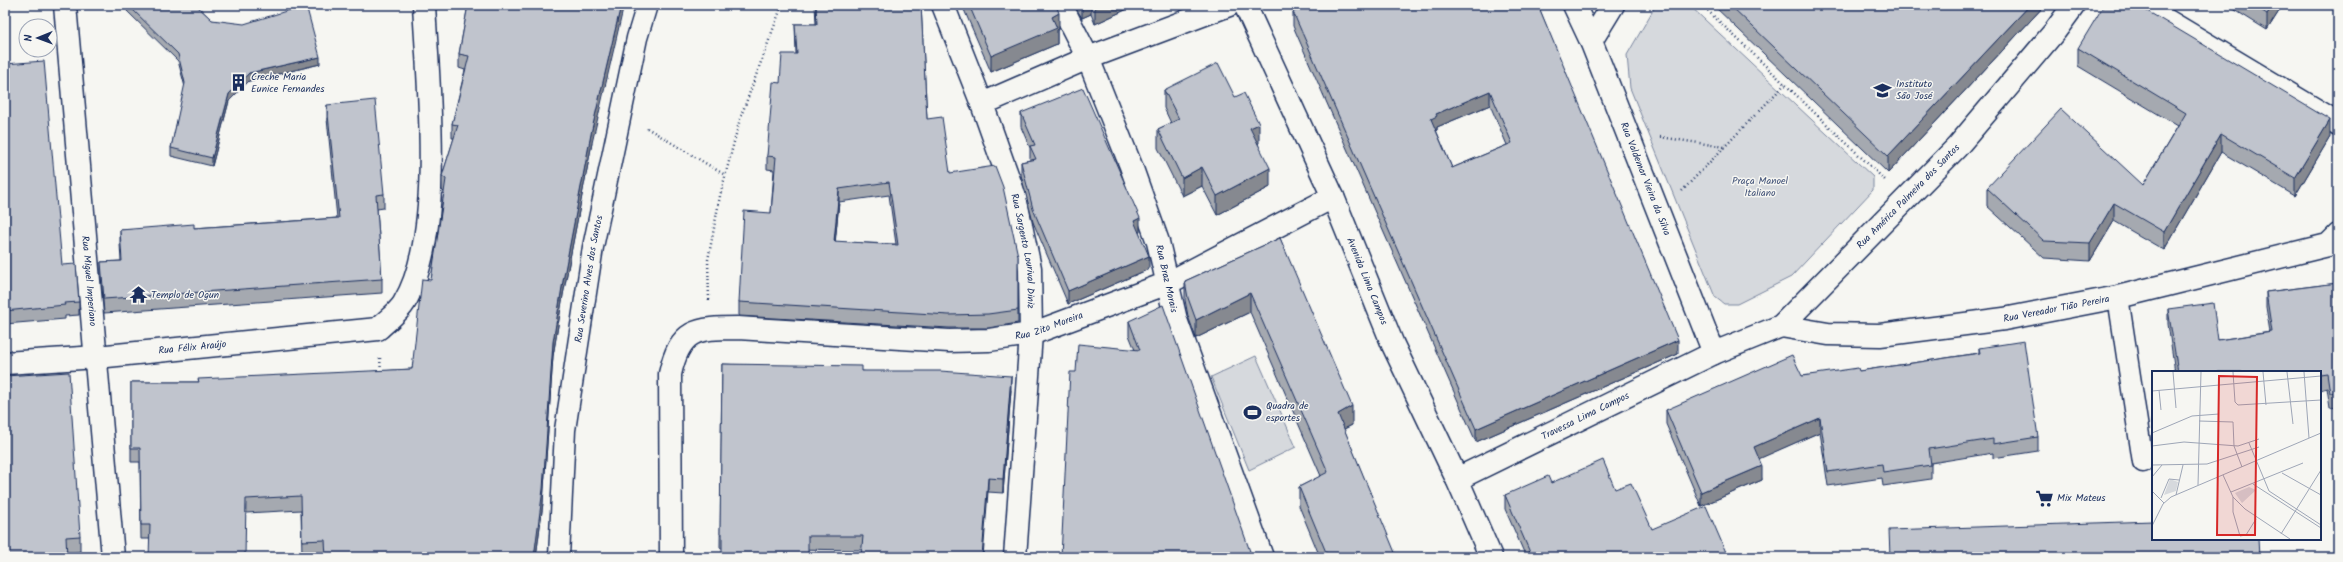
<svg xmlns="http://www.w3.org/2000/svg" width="2343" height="562" font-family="Kalam,sans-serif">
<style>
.green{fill:#d6d9dd;stroke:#78849e}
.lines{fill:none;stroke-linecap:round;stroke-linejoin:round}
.lane-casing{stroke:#1b2f5e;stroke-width:23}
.street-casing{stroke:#1b2f5e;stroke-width:25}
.secondary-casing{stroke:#1b2f5e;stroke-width:25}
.path{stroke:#1b2f5e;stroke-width:2.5;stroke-dasharray:1 3;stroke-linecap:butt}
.lane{stroke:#f6f6f2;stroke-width:20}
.street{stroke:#f6f6f2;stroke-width:22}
.secondary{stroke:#f6f6f2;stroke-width:22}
.wall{fill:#a5a9b0;stroke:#1b2f5e;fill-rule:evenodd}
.shaded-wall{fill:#868990;stroke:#1b2f5e}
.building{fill:#c0c4cd;stroke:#1b2f5e;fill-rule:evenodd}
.labels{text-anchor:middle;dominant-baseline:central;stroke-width:3;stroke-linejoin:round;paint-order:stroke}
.poi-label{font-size:10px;fill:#1b2f5e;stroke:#f6f6f2;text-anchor:start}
.street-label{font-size:10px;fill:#1b2f5e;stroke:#f6f6f2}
.park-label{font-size:10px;fill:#405177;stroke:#f6f6f2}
.inset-road{fill:none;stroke:#9ea6b7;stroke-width:1}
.view{fill:#d62828;fill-opacity:0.15;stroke:#d62828;stroke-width:2}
.inset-edge{fill:none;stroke:#1b2f5e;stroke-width:2}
</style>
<rect width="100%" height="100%" fill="#f6f6f2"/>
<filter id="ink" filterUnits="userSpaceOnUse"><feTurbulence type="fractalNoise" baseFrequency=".025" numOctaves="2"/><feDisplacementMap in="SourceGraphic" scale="8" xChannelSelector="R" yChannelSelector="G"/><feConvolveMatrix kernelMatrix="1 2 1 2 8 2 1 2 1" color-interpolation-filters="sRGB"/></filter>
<g filter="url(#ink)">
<path class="green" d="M1656 5H1689L1873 177V190L1791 277 1737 304H1724L1715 297 1630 88 1627 55Z
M1256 356 1296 447 1249 470 1211 377Z"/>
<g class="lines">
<defs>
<g id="lane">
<path d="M2118 297 2143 462"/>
<path id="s1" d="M559 557 565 430 593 247 637 38 647 5"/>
</g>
<g id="street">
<path id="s2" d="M65 5 113 557"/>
<path id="s3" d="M943 5 982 104 1015 197 1030 268 1031 334 1015 557"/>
<path id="s4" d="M1061 5 1088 58 1131 166 1158 242 1176 320 1262 557"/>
<path id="s5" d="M1574 5 1591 41 1714 353"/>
<path d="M2141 5 2336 122 2338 125"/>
<path d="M1591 41 1613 5"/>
<path d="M982 104 1088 58 1229 5"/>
<path id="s6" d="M1781 326 1828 334 1880 335 2004 319 2118 297 2328 245 2338 235"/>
<path id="s7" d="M5 363 97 357 378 329C386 321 399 312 404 303 445 235 428 84 424 5"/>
<path id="s8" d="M1457 479 1714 353 1781 326 1957 147 2055 31 2074 5"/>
<path id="s9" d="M671 557 670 374C680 329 696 328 738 328L949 341 989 340 1031 334 1168 283 1333 197"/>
</g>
<g id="secondary">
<path id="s10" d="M1245 5 1333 197 1393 345 1457 479 1491 557"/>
</g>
</defs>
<use href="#lane" class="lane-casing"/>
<use href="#street" class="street-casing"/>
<use href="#secondary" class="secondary-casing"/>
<path class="path" d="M1702 5 1885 180
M647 128 725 175
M1660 137 1725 147
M1682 191 1785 84
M709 300 708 260 720 196 740 119 782 5
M380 358 381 373"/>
<use href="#lane" class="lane"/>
<use href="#street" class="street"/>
<use href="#secondary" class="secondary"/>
</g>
<path class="wall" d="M127 5H196L212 20 320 64 249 81 229 101 212 166 171 156V148L185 87 178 61 127 11Z
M468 5 592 143 563 295 553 356 543 503 536 557H326L325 554 302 555 301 510 246 513 150 539H141L140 462H131V382H198L412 369 431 280 444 192 442 190V176L454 138H452V124L465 70 459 68V54Z
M815 5H921L927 119 950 173 1018 256V323L988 328H949L739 316V302L771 213 774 170 767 169V156L780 83 796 54 795 24H816ZM889 195 896 244 835 242 839 202Z
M962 5H1056L1059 29 1057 30V44L991 72Z
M1074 5H1136L1095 24 1091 14 1082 18Z
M1538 5 1678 354 1476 442 1293 26V12ZM1490 105 1507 145 1452 168 1436 130H1437V127Z
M1713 5H2045L1888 173Z
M2227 5H2283L2267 30Z
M2078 48 2330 137 2295 196 2221 152 2164 250 2114 221 2090 261 2044 258 1987 206V188L2143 185 2178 126 2078 66Z
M5 64 62 265 79 302V315L65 316V319L5 324Z
M1164 90 1259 143H1258L1270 187 1217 215 1202 186 1182 196 1158 148V129L1171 123 1164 108Z
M327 105 384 194V208L377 209 382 279V293L104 313 101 276V262L121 261 120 244V230L194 228 337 218 327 119Z
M1021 113 1140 232H1139L1149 269 1068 304 1033 222 1021 175V162L1030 160V148L1021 127Z
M1280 238 1352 425 1344 429 1396 557H1320L1299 506V487L1321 476 1250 312 1196 338 1188 316 1185 300V281Z
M2338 283V407L2330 408 2327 388 2320 390V372H2175L2168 324V309L2218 340 2270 332 2266 307V292Z
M1129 321 1252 557 1076 372 1135 350 1129 335Z
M1979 348 2038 437V451L1993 458V453L1931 463V479L1883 486 1882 478 1828 486 1820 432 1759 458 1762 480 1701 506 1666 424V410L1802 376 1859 371 1979 353Z
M722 364 862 371 1011 390 1003 493 988 492 861 550 720 548Z
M5 376 80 536V552L67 553Z
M1551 483 1615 489 1652 529 1728 557H1526L1505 509V495Z"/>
<path class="shaded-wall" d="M621 5H624L592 143 563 295 553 356 543 503 536 557H534L553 342 563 281 592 129Z
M1082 5H1091V14L1082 18Z
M1102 5H1136L1095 24V8Z
M2030 5H2045L1888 173V156Z
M2273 5H2283L2267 30V14Z
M1059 13V29L1057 30V44L991 72V56L1052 17Z
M320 57V64L249 81 229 101 212 166V158L229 94 249 73Z
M1490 91V105L1437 127V130L1431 133V119L1436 114Z
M2330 120V137L2295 196V178Z
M1259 124V143L1250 147V128Z
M2221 134V152L2164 250V232Z
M1202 167V186L1182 196V178Z
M1270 168V187L1217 215V196Z
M839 189V202L834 255V241Z
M2114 203V221L2090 261V243Z
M1140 218V232L1134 234V221Z
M1149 256V269L1068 304V291Z
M1250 293V312L1196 338V320Z
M1678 340V354L1476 442V429Z
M1011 376V390L1003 493V479Z
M1352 406V425L1338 432V414Z
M1820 418V432L1754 461V447Z
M1762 466V480L1701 506V492Z
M988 478V492L983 557H982Z"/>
<path class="building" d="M128 5H196L212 20 244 24 306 5 320 57 249 73 229 94 212 158 171 148 185 83 178 54Z
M468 5H621L592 129 563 281 553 342 543 489 534 557H326L325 540 302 541 301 496 246 499 245 557H149L150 525H141L140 448H131V382H199L198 379 412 369 422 279 431 280 446 179 442 176 458 125 452 124 469 56 459 54Z
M816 5H921L927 119 942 117 950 173 995 166 1003 187 1018 256V310L988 314 949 315 739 302 744 211 771 213 776 157 767 156 773 82 780 83 782 54H797L795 24H817ZM889 182 898 245 834 241 839 189Z
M969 5H1056L1059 13 1052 17 1057 28 991 56Z
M1094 5H1102L1095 8Z
M1310 5H1538L1678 340 1476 429 1293 12ZM1490 91 1512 143 1452 168 1431 119 1437 116 1436 114Z
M1730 5H2030L1888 156Z
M2104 5H2137L2330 120 2295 178 2221 134 2164 232 2114 203 2090 243 2044 241 1987 188 2061 109 2143 185 2186 113 2078 48Z
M2253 5H2273L2267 14Z
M44 61 62 265 76 264 79 302 64 303 65 305 5 311V64Z
M1218 63 1235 97 1244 93 1259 124 1250 128 1270 168 1217 196 1202 167 1182 178 1158 129 1179 119 1164 90Z
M1083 88 1140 218 1134 221 1149 256 1068 291 1033 209 1021 162 1036 159 1030 146 1035 145 1021 113Z
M375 100 384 194 376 195 382 279 104 299 101 262 122 261 120 230 194 224V228L339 218 327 105Z
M1280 238 1352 406 1338 414 1396 555 1392 557H1328L1299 487 1328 472 1250 293 1196 320 1188 298 1185 281Z
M2338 283V392L2330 393 2327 373 2320 374V372H2178L2168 309 2213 303 2218 340 2272 332 2266 292Z
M1163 305 1252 557H1061L1070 372H1076L1078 344 1140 350 1129 321Z
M2024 341 2038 437 1993 444V439L1929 449 1931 465 1883 472 1882 464 1828 472 1820 418 1754 447 1762 466 1701 492 1666 410 1792 355 1802 376 1858 368 1859 371 1980 353 1979 348Z
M722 364 862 366V371H940L1011 376 1003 479 988 478 982 557H861L863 536H808V557H722V534H720Z
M69 372 80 536 66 537 67 557H5V376Z
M1603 460 1615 489 1631 483 1652 529 1706 506 1728 557H1532L1505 495 1548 476 1551 483Z
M2153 521V539H2258L2259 557H1890L1889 530Z"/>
</g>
<defs>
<symbol id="building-bare" viewBox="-9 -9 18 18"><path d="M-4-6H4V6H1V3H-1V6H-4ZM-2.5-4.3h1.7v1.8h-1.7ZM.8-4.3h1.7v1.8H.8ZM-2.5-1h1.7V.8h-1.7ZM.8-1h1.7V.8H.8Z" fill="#1b2f5e" stroke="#f6f6f2" stroke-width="2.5" paint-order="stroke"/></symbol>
<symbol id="school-bare" viewBox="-9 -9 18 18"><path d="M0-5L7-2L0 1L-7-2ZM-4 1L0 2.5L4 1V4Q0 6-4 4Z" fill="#1b2f5e" stroke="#f6f6f2" stroke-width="2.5" paint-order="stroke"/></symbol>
<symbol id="temple-bare" viewBox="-9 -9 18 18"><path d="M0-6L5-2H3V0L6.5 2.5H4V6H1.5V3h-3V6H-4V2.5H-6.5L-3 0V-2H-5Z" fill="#1b2f5e" stroke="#f6f6f2" stroke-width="2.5" paint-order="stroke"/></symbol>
<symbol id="stadium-bare" viewBox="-9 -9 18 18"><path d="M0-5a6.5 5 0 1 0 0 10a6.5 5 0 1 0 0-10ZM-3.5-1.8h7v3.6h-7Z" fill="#1b2f5e" stroke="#f6f6f2" stroke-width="2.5" paint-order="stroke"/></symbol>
<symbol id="supermarket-bare" viewBox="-9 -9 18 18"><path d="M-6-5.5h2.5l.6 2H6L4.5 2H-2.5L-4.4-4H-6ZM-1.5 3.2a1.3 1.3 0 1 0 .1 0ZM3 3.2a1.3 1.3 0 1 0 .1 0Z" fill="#1b2f5e" stroke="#f6f6f2" stroke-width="2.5" paint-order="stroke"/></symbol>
</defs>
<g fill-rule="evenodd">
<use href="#building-bare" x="226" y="70" width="25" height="25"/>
<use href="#school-bare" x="1870" y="78" width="25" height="25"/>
<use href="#temple-bare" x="126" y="282" width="25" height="25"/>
<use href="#stadium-bare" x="1240" y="400" width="25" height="25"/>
<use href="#supermarket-bare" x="2032" y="486" width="25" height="25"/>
</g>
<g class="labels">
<g class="poi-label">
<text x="251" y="77">Creche Maria<tspan x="251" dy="12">Eunice Fernandes</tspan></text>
<text x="1896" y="84">Instituto<tspan x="1896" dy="12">São José</tspan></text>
<text x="151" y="295">Templo de Ogun</text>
<text x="1266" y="406">Quadra de<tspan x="1266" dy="12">esportes</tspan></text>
<text x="2057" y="498">Mix Mateus</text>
</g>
<g class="street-label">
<text stroke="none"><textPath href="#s5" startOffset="188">Rua Valdemar Vieira da Silva</textPath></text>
<text stroke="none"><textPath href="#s8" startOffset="540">Rua América Palmeira dos Santos</textPath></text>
<text stroke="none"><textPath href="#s3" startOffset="260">Rua Sargento Lourival Diniz</textPath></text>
<text stroke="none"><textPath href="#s1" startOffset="280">Rua Severino Alves dos Santos</textPath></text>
<text stroke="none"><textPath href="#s4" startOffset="294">Rua Braz Morais</textPath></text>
<text stroke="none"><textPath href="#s2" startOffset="277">Rua Miguel Imperiano</textPath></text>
<text stroke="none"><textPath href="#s10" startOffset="302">Avenida Lima Campos</textPath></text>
<text stroke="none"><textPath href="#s6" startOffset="278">Rua Vereador Tião Pereira</textPath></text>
<text stroke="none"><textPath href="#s9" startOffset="590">Rua Zito Moreira</textPath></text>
<text stroke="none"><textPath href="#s7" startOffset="188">Rua Félix Araújo</textPath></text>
<text stroke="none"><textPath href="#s8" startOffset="143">Travessa Lima Campos</textPath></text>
</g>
<g class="park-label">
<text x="1760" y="181">Praça Manoel<tspan x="1760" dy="12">Italiano</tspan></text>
</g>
</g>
<g transform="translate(2152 371)">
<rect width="169" height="169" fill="#f6f6f2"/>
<path d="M18 108 26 111 24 120 12 124ZM97 116 104 119 90 132 83 122Z" fill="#d6d9dd"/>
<path class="inset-road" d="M21 1 24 37M81 1 83 31 86 34 169 29M111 1 114 34M135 1 141 53M152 1 157 67M7 19 9 39M0 20 169 5M47 50 81 51 82 75 90 96M0 62 40 45 67 43M97 72 117 120 169 154M0 75 32 71 86 75 107 68M0 94 55 93 107 76M130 102 169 124M71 104 81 126 93 138 138 168M0 106 10 94M101 113 169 157M46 114 49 1M0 120 12 132M79 121 151 92M24 124 31 94M81 126V141L88 165 94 164 104 148M9 127 17 108 27 109M0 155 11 133 19 126 169 62M129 163 169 99"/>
<path class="view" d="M67 5 105 6 103 164H65Z"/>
<rect width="169" height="169" class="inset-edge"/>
</g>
<rect width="2343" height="562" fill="none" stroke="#f6f6f2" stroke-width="20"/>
<rect x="10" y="10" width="2323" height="542" fill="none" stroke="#1b2f5e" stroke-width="1.5" filter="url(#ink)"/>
<g transform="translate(38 38) rotate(269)"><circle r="19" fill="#f6f6f2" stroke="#9ea6b7"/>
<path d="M0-3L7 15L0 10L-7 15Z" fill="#1b2f5e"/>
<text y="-6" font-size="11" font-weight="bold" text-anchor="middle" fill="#1b2f5e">N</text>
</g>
</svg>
